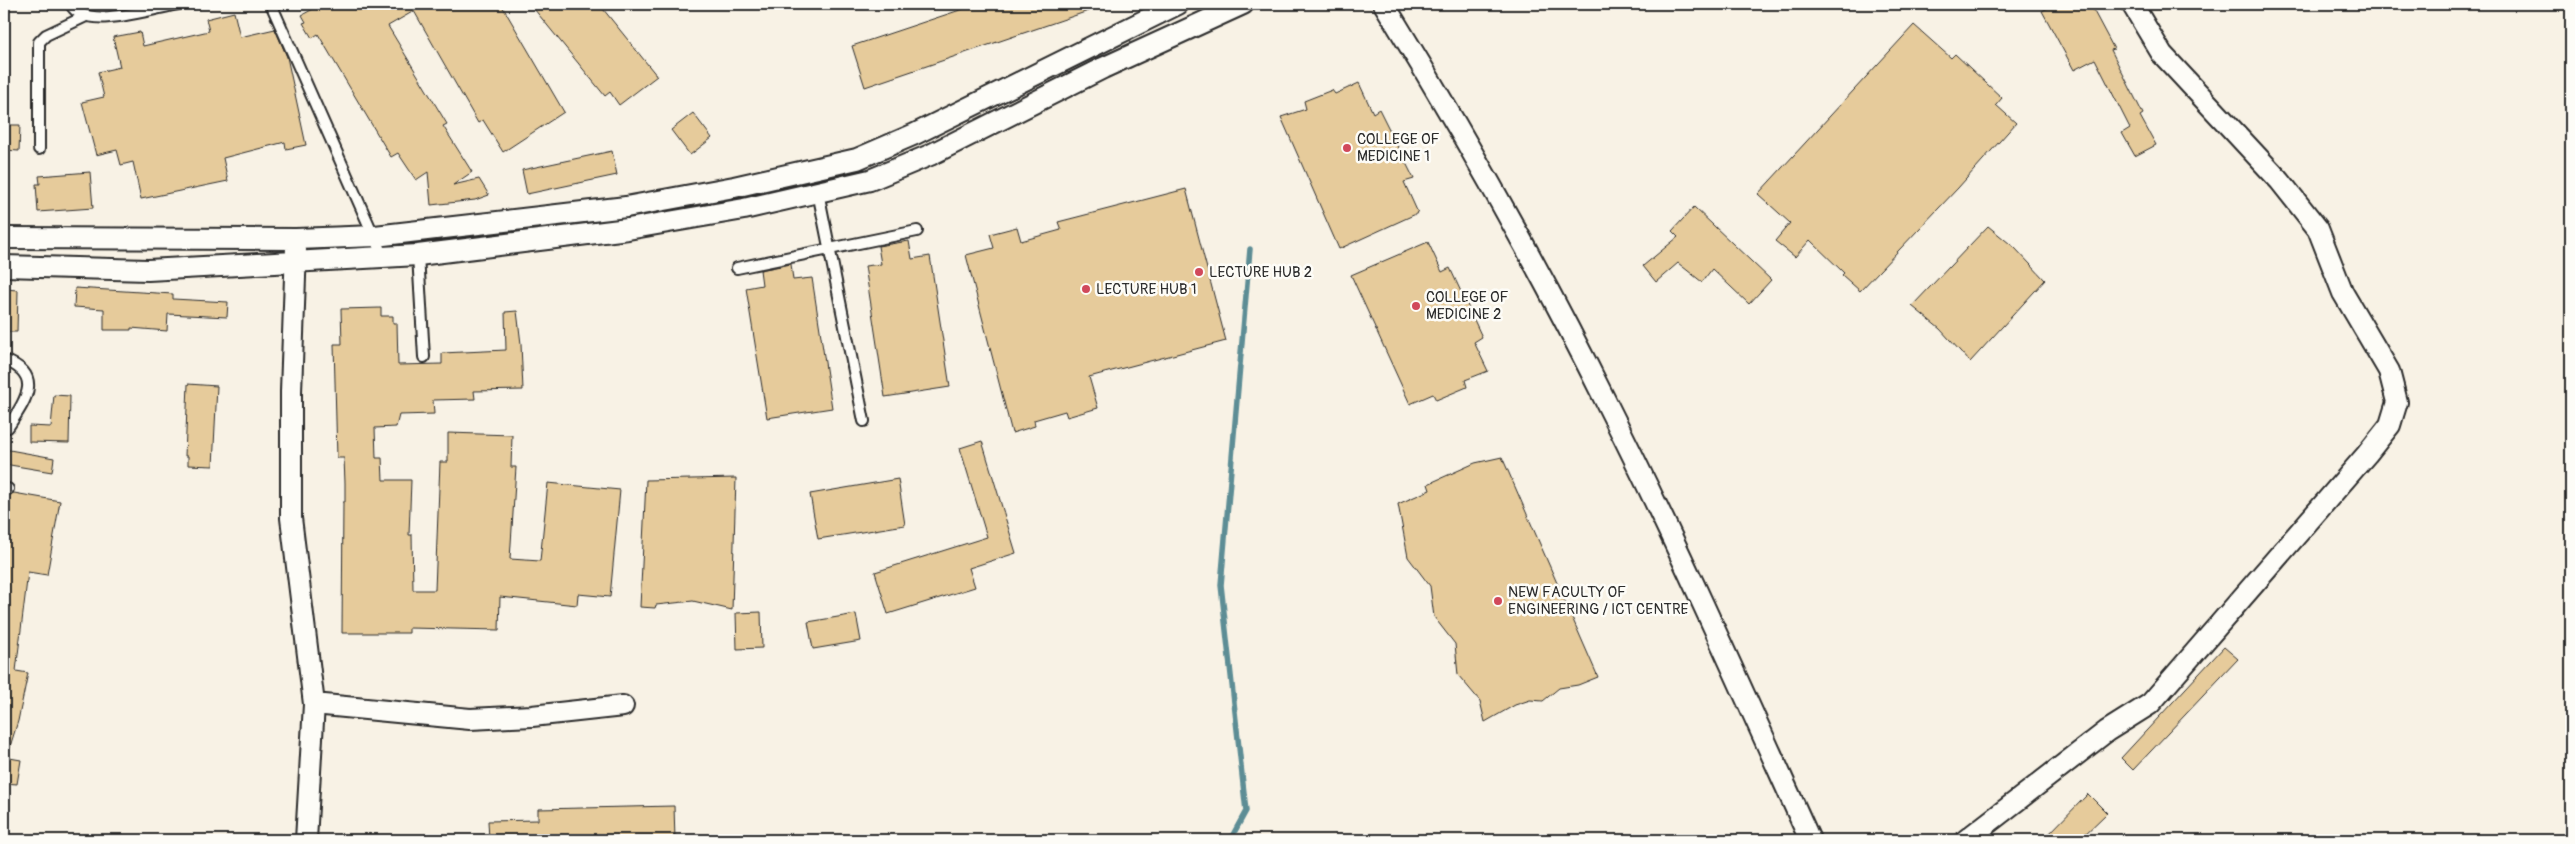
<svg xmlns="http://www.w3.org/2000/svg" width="2575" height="844" font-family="Pangolin,sans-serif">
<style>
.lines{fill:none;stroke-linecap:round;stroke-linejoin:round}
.stream{stroke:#5d8d95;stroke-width:5.5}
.building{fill:#e6cb9b;stroke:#2b2b2b}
.service-casing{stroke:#2b2b2b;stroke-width:14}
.minor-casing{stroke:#2b2b2b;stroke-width:24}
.service{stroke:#fdfcf7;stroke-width:10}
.minor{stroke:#fdfcf7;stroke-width:20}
.poi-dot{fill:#d1495b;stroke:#fdfcf7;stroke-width:2}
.labels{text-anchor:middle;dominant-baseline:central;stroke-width:5;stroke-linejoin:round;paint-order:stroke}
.poi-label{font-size:15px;fill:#2b2b2b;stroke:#fdfcf7;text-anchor:start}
</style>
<rect width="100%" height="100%" fill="#f8f2e5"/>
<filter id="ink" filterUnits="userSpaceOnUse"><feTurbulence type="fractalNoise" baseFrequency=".02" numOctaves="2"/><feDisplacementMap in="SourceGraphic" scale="10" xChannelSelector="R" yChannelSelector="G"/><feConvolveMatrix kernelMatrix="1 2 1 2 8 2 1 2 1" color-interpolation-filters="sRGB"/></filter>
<g filter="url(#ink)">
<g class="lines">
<path class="stream" d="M1230 840 1246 811 1221 585 1250 249"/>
</g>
<path class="building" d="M322 4H501L564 112 503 152 483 120 478 123 414 11 388 26 447 124 443 126 472 172 453 185 479 179 489 195 475 200 431 205 428 172 416 180 398 153 391 157 318 34 312 38 303 23 306 22 302 15Z
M530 4H599L657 76 619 105 610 92 605 96Z
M978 4H1102L1103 6 865 87 852 46Z
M2056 4H2090L2114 49 2111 50 2143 114 2140 116 2156 145 2135 156 2122 133 2130 128 2095 59 2074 70 2042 11Z
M234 12 240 37 275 29 287 57 306 145 286 149 285 142 223 158 228 181 141 199 133 162 121 165 117 150 96 155 82 102 104 97 98 72 120 67 113 37 140 32 143 46 209 31 206 19Z
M1914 25 1951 58 1955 54 2002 98 1996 105 2016 123 1958 188 1860 291 1842 275 1844 273 1810 240 1795 257 1775 241 1790 223 1758 194Z
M1359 83 1373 113 1379 109 1414 179 1404 182 1418 213 1339 249 1281 117 1306 109 1304 101 1332 90 1335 94Z
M693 113 712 138 690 155 671 130Z
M5 125H20L19 151 4 150Z
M612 151 617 175 527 194 522 170Z
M90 172 93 208 38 212 36 184H40L39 176Z
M1186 189 1226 341 1089 377 1098 408 1067 417 1065 411 1034 420 1035 426 1012 433 966 255 994 248 990 234 1017 227 1021 241 1061 230 1058 222Z
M1694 207 1771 280 1749 304 1712 269 1702 282 1678 263 1656 282 1643 266 1678 237 1672 231Z
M1988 226 2015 248 2045 280 1970 362 1940 329 1912 306Z
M909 241 912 259 930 256 950 387 885 397 865 266 881 264 878 246Z
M1428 242 1442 272 1450 268 1482 337 1474 342 1488 371 1465 380 1467 387 1436 400 1433 394 1410 404 1351 275Z
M791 264 793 280 812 278 832 408 767 418 746 288 762 285 760 270Z
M75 288 173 294V299L228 302 227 317 168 314 167 331 131 328V330H104V309L74 307Z
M4 289 18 290 17 332H4Z
M381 308V316H393V323H397L398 365 442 364V353L506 350 505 312 517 311 521 344 523 390 474 391 475 399 433 400 434 414 399 415 396 427 375 428 376 458H382L383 480H411L409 535H412L413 590H435L440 462H448V433L512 435 511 467H516L510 559 540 561 548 483 620 490 610 597 578 594 577 605 500 597 499 630 409 628V633H342L343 502H345V483L344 458H337L334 344H342L341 309Z
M188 384 217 386 213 466 188 465V456H185Z
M54 395 70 396 69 443 29 442V426L51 427Z
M982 441 1016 553 969 568 975 587 888 614 875 572 987 537 960 448Z
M4 449 54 458 52 472 4 464Z
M1502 457 1598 677 1578 685 1559 688 1543 701 1530 700 1515 705 1485 722 1480 701 1458 675 1455 644 1434 617 1430 586 1408 557 1398 504 1430 490 1428 484 1475 463Z
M736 478 732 610 693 601 656 605 655 608 640 607 646 480Z
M898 479 905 525 818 539 810 494Z
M14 493 60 501 47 575 28 572 16 671 28 673 18 721 8 753 4 752V512L6 496Z
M761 612 762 648 737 649 736 613Z
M856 614 861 641 813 649 808 622Z
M2224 647 2238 659 2133 770 2121 758Z
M4 757 21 760 17 784 4 783Z
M2088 794 2107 813 2079 840H2043Z
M674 806 675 840H489L488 821 538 820V809Z"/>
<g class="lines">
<defs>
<path id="service" d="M71 4C83 32 154 8 178 4
M271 4 383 257
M39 149V42L46 35 84 17
M818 192 864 421
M418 255 424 357
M737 268 917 231
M4 360C45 375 25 401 8 427L4 429
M4 488 8 489"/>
<path id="minor" d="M1384 4C1464 134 1539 267 1607 404 1679 547 1744 694 1810 840
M4 238 296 239 375 236 626 207 734 187 857 159 915 134 1178 4
M296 248 291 392V518L314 704 470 719 532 716 623 706
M4 266 148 270 418 255 628 229 744 209 870 180 930 155 1103 68 1243 4
M306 840 314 704
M1966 840 2107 731 2150 704 2367 454 2390 425 2397 402 2389 371 2343 293 2318 229 2280 181 2162 54 2132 4"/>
</defs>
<use href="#service" class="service-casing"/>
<use href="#minor" class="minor-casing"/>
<use href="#service" class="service"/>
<use href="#minor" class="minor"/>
</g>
</g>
<g class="poi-dot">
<circle cx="1347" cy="148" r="5"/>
<circle cx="1199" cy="272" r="5"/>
<circle cx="1086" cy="289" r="5"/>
<circle cx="1416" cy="306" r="5"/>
<circle cx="1498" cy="601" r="5"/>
</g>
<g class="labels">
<g class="poi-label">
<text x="1357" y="139">COLLEGE OF<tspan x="1357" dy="17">MEDICINE 1</tspan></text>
<text x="1209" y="272">LECTURE HUB 2</text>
<text x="1096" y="289">LECTURE HUB 1</text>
<text x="1426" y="297">COLLEGE OF<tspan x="1426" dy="17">MEDICINE 2</tspan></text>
<text x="1508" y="592">NEW FACULTY OF<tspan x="1508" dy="17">ENGINEERING / ICT CENTRE</tspan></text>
</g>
</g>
<rect width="2575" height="844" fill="none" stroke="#fdfcf7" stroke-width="20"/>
<rect x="10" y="10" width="2555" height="824" fill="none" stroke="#2b2b2b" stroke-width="2" filter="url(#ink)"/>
</svg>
